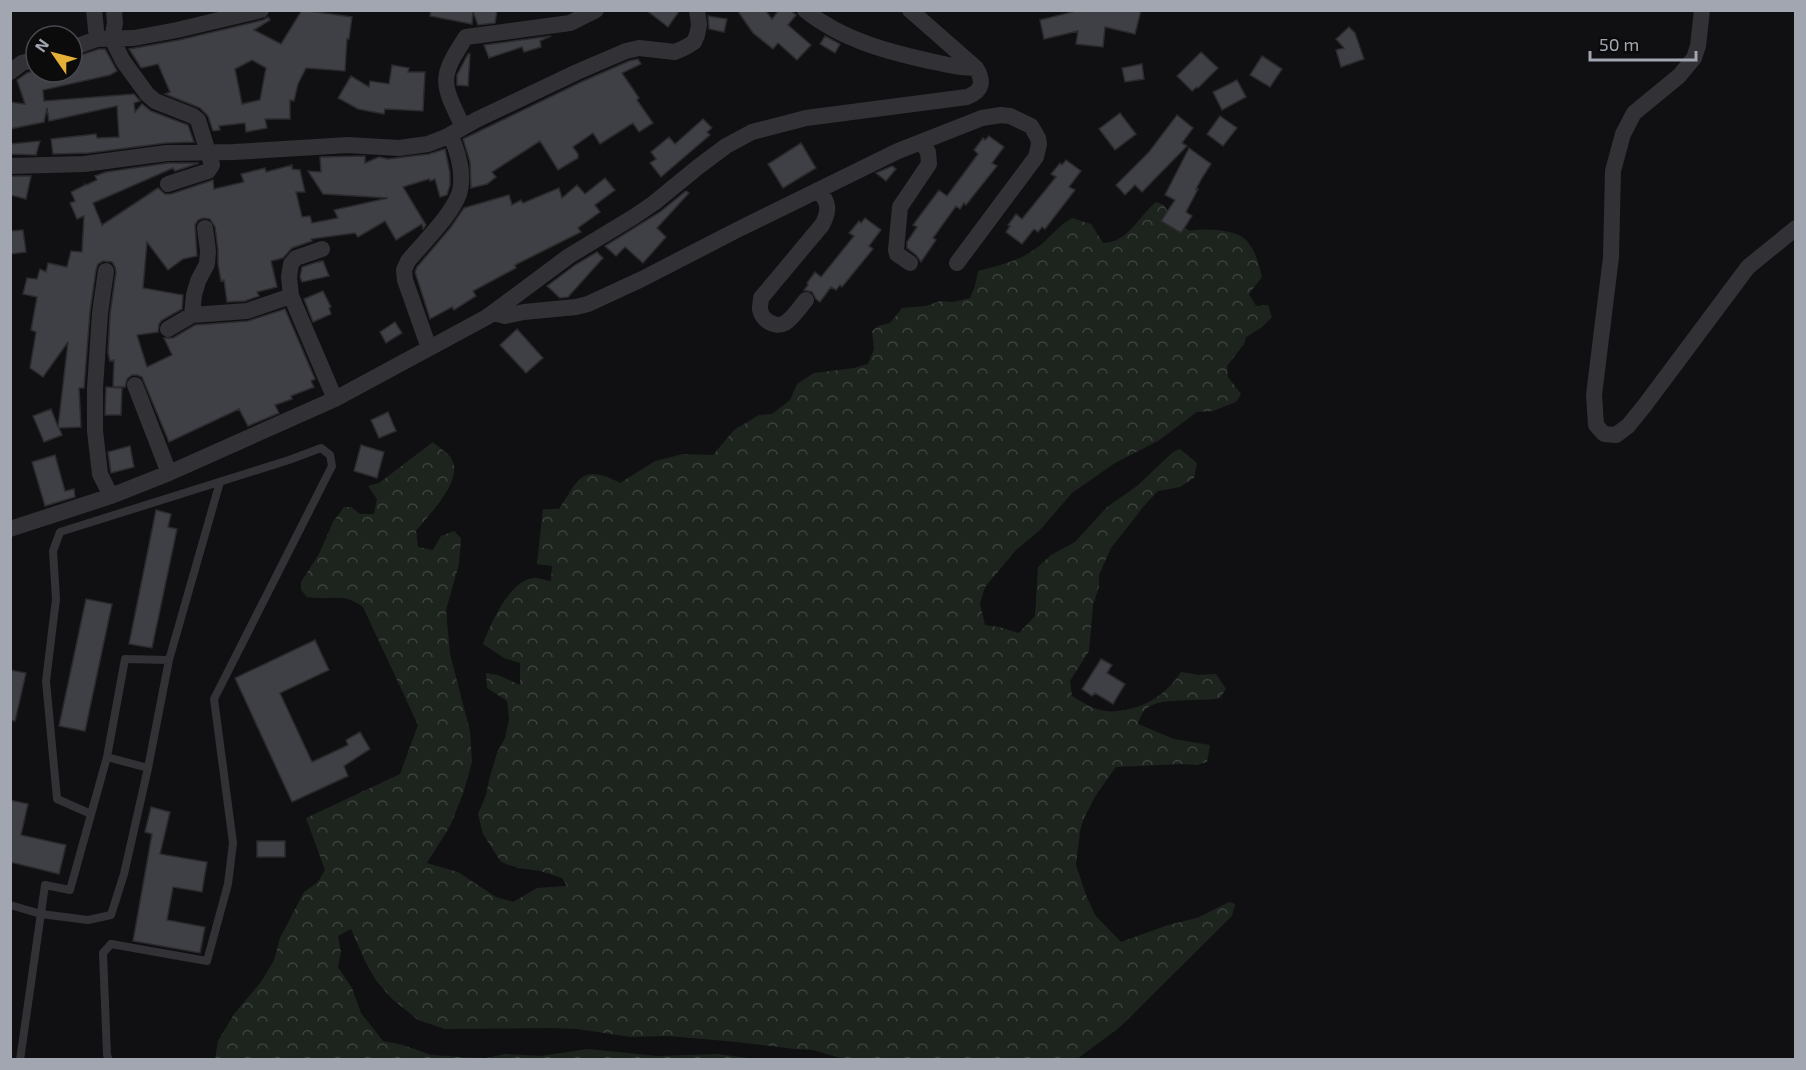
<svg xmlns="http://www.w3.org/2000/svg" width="1806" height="1070" font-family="'Exo 2',sans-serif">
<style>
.forest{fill:url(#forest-crowns)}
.building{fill:#3f4045;stroke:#2b2a2d;stroke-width:1.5;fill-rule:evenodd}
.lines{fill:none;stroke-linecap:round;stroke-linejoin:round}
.service{stroke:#323236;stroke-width:8}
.minor{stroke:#323236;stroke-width:16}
</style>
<defs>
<pattern id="forest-crowns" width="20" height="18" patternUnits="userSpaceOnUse" patternTransform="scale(1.5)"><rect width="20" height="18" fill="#1d241e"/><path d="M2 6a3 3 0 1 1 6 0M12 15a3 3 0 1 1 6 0" fill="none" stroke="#3b413c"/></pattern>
</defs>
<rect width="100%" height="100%" fill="#101012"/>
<path class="forest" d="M1156 202 1164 205 1173 220 1190 231C1203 228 1234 229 1245 239 1255 249 1259 264 1262 277L1249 294 1256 306 1268 305 1272 317 1261 328 1246 337 1244 344 1227 366 1228 377 1241 394 1236 402 1213 411 1197 412 1158 441 1115 463 1072 493 1039 531 1016 550 985 587 980 604 985 625 999 627 1019 633 1035 616 1038 567 1051 555 1075 542 1107 507 1137 486 1173 452 1180 449 1197 463 1194 478 1180 487 1158 491 1144 506 1111 548 1099 575V587L1093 605 1089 651 1070 681 1072 696C1082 702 1094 710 1106 711 1112 712 1119 711 1125 710 1150 705 1167 693 1181 672L1199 675 1216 674 1226 689 1220 698C1201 702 1161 697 1147 708 1142 711 1140 719 1138 724L1174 739 1210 745 1207 762 1197 765 1181 764 1116 767 1096 795 1084 818 1080 831 1076 865 1086 895 1095 915 1121 942 1168 925 1197 918 1229 902 1235 904 1232 916 1120 1027 1077 1059 847 1060 813 1050 795 1049 727 1041 667 1036 631 1037 577 1029 551 1028 445 1029 418 1020 391 998 375 979 365 961 351 929 338 936 341 952 338 967 352 988 361 1013 383 1041 403 1045 431 1055 461 1057 486 1058 505 1054 541 1056 588 1049 658 1056 717 1054 756 1059 215 1060 218 1041 234 1014 261 982 274 960 280 938 304 892 318 882 325 870 306 818 400 774 418 725 363 607C343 592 330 601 307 597L301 590V582L319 554 333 522 344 507H351L360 514H374L377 499 368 486 379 483 433 442C438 447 447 452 451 458 465 480 429 514 416 531L418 547 433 550 441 536 454 531 461 538 459 564 446 610 450 654 470 731 472 762 463 794 450 826 427 863 458 872 496 897 513 902 537 888 567 886 562 878 540 871 518 868 501 862 483 834 478 814 486 795 489 780 497 753 505 738 509 720 507 701 487 688 486 673 498 675 520 685V663L504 658 483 644C490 625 509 581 533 578 538 577 546 581 551 581L552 566 537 564 543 509H559C579 479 581 463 620 483L655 461 683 454 713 455 734 430 759 415 772 414 790 400 797 384 814 373 854 368 868 364 874 349 872 331 878 326 890 323 902 308 926 306 940 301 953 302 970 298 975 286 978 271C997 266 1019 261 1035 249 1049 240 1057 226 1072 218L1091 224 1103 243C1129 242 1138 217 1156 202Z"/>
<path class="building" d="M302 10 352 17 349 39H347L345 71 306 68 298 84 294 101 290 100V119H265L267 128 246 132 245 123 219 126 220 130 213 131 208 116 200 108 165 94 170 92 158 64 141 68 129 49 179 40 263 20 268 17 270 20 254 30 281 44ZM252 60 266 68 260 100 242 104 235 69Z
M431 10H497L495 23 478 25 473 12 472 24 430 16Z
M646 10H680L668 27Z
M737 10H765L772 19 779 10H790L796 15 788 25 811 45 797 60 778 43 773 49 753 33Z
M1080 10H1141L1135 34 1105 27 1103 47 1076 44 1078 31 1044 39 1040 20Z
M708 16 727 19 724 32 709 29Z
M1349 27 1355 33 1364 59 1341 67 1336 50 1344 48 1336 39Z
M551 36 540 41 541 47 524 52 522 47 489 58 484 45Z
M825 36 840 44 835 53 820 44Z
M99 49H105L117 71 110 75 43 90 44 101 134 94 140 101 134 103 135 112 142 104 151 111 188 125 194 142 166 143 89 153 53 154 51 139 96 134 97 138 119 137 117 106 49 121 47 108 44 122 10 129V102L25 104 17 80 27 73 36 70V72H72V58Z
M1201 52 1218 68 1198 88 1197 87 1192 91 1177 76Z
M468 54H470L468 86 457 85V75Z
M1262 56 1282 69 1270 87 1250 75Z
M638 59 641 64 622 73 639 98 637 100 653 123 639 132 633 123 600 144 593 133 573 147 578 154V158L558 170 540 141 492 172 496 177 487 184 471 188 470 162 463 139 581 82 629 61Z
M1142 64 1144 79 1125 82 1122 68Z
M392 65 409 68 408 72H425L423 111 385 109 384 114 358 109 338 98 351 76 369 87 370 81 389 84Z
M1237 80 1246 97 1222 110 1213 92Z
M1120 113 1136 134 1115 150 1099 129Z
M1177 115 1193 128 1182 143 1187 146 1142 192 1135 185 1125 195 1116 185 1149 152Z
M1220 116 1237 128 1223 146 1207 134Z
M703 119 712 128 707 132 710 135 661 177 650 163 656 159 651 152 669 137 675 144Z
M989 136 1004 147 992 163 997 166 966 205 964 203 960 209 956 206 933 238 936 240 921 262 916 255 907 248V242L917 227 913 225 939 190 947 196 978 154 974 150 983 138 985 140Z
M40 141 36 155 10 154V144Z
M801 143 816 168 783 188 768 164Z
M1189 148 1211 164 1202 178 1196 189H1198L1186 212 1192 216 1181 233 1161 221 1175 200 1165 195Z
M445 149 450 173V185L447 195 440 197 435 179 430 181 429 179 403 187 426 225 423 229 422 224 396 240 385 221 358 237 355 233 311 239 312 241 292 248 283 258 271 261 277 287 257 292 259 296 245 301 227 302 224 280 221 281 218 264V250L215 227 210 219 203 218 198 220 195 225 197 256 183 259 168 270 147 242 143 288 183 295 182 309 162 320 159 324 158 332 137 335 147 367 172 355 164 338H173L195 325 248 321 285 309 315 379 311 381 314 387 291 396 292 399 275 405 279 413 248 426 239 409 169 442 142 377 137 375H132L127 379 125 387H113L114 360 110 361 108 353 110 314 116 272 115 267 112 262 103 261 98 264 96 270 90 312 84 388H79L81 427 59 428 62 435 44 442 33 416 51 409 58 427 68 342 43 377 30 368 36 332 31 330 37 297 23 294 27 278 37 279 40 269 46 272 48 263 67 267 71 251 82 252 84 216 77 219 70 203 75 201 71 192 85 185V184L86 185 97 180 95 176 106 172 168 163H199L175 171 173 168 93 203 102 225 158 188 165 194H171L213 180 214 189 244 182 241 174 265 168 266 172 292 165V169L300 170 305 192H296L302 217 310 216 312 223 338 218 334 210 388 198 323 194 308 171 321 172 320 157 365 156V163L379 157 388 159 429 154Z
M1066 160 1081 171 1069 187 1075 190 1045 229 1042 227 1038 232 1034 229 1022 244 1006 232 1010 226 1008 225 1016 214 1022 219 1056 177 1051 174 1060 163 1062 165Z
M892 166 896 169 886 181 876 173Z
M10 176H31L26 199 10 195Z
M605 178 615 190 595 205 600 212 578 228 581 232 515 265 516 268 473 291 476 296 454 310 452 307 430 319 415 272 417 267 451 227 464 208 509 195 512 205 521 200 523 203 559 188 562 198 577 185 585 194Z
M686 191 689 193 657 228 666 237 643 263 625 247 616 256 605 246 660 212Z
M865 218 881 230 869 246 873 249 842 287 840 285 836 290 831 287 820 302 816 299 812 292 804 290 808 285 807 283 815 272 821 277 854 236 849 233 859 221 861 223Z
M23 230 26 252 10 254V231Z
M597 252 603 258 568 297 560 298 547 286 575 265Z
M320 261V262L323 261 329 276 302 282 300 277 302 267Z
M323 291 331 307 329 308 331 314 313 322 304 299Z
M395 322 402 333 386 343 380 332Z
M517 329 543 358 526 373 500 345Z
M106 387 122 388 121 415H105Z
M388 412 396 431 379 438 371 420Z
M361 445 384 452 377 478 354 471Z
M130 446 134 467 111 473 108 452Z
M55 455 65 491 74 489 75 497 45 506 32 462Z
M156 510 171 514 168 527 177 529 152 648 129 644Z
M86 599 112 604 85 731 59 726Z
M315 640 329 670 280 693 312 762 348 745 346 740 360 732 370 749 344 766 348 776 292 802 235 678Z
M1101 659 1112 665 1107 673 1125 684 1113 704 1095 693 1092 696 1082 689Z
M10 670 26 673 15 721 10 720Z
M10 800 28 804 21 835 66 845 59 874 10 862Z
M151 807 170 812 160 854 207 862 202 892 173 887 167 920 205 927 200 953 133 941 152 834 145 832Z
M257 841H285V857H257Z"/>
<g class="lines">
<path class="service" d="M107 757 148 768
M91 814 57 799 46 681 56 599 53 551 60 532 289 460 321 448 330 455 332 466 214 699 233 843 228 884 207 961 111 944 103 953 107 1055 109 1060
M10 905 41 914 88 920 111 915 124 874 148 768 169 660 220 482
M20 1060 45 885 70 890 107 757 125 659 169 660"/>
<path class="minor" d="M114 10 115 23 112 39 123 61 147 94 155 101 193 116 198 120 212 165 208 171 168 184
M805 10C843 41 892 53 939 63 952 66 963 68 976 68
M1702 10 1698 46 1694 58 1679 76 1634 113 1623 134 1613 171 1611 257 1594 395 1596 425 1604 434 1616 435 1628 426 1645 405 1748 267 1796 228
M97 39 134 38 177 30 261 10
M72 48 97 39 94 10
M10 72 22 63 36 59
M463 127C442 83 438 79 466 37L570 23 596 10
M10 166 84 164 167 153 234 152 348 145 399 148 428 144 446 137 476 120 577 72 626 51 639 48 675 52 686 47 694 42 697 35 699 25 697 10
M205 228 208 251 207 264 198 281 194 295 192 315 247 311 291 296
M322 249 296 258 291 264 289 277 291 296 335 399
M910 263 897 254 896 250 900 207 929 164 928 152 921 142
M106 271 100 313 95 388V431L100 474 111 496
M806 300C800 307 793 318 785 323 775 329 760 319 760 308 760 304 761 301 761 298L822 225C830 210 829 202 818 190
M493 313 505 316 524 312 576 307 588 304 642 279 737 230 898 151 982 118 1001 115 1010 116 1031 126 1038 138 1039 144 1036 157 957 263
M168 329 192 315
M429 348 405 280 404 270 408 261C423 243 451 216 459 194 465 176 458 151 450 135
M135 385 169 473
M10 529 111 496 169 473 335 399 487 317 569 256 635 216 654 203 698 167 726 146 752 132 806 118 967 97C983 91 984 81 976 68L910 10"/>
</g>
<rect width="1806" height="1070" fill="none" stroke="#a2a6b1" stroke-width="24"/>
<g transform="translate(54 54) rotate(305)"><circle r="28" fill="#0b0b0c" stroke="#47494e" stroke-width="1.5"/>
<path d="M0-4.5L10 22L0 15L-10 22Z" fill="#e4b036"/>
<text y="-9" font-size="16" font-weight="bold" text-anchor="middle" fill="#a2a6b1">N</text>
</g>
<path d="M1590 51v9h106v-9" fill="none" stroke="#a2a6b1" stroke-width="3"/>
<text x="1599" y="51" font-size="18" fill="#a2a6b1" stroke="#0b0b0c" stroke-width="4.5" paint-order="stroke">50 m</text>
</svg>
